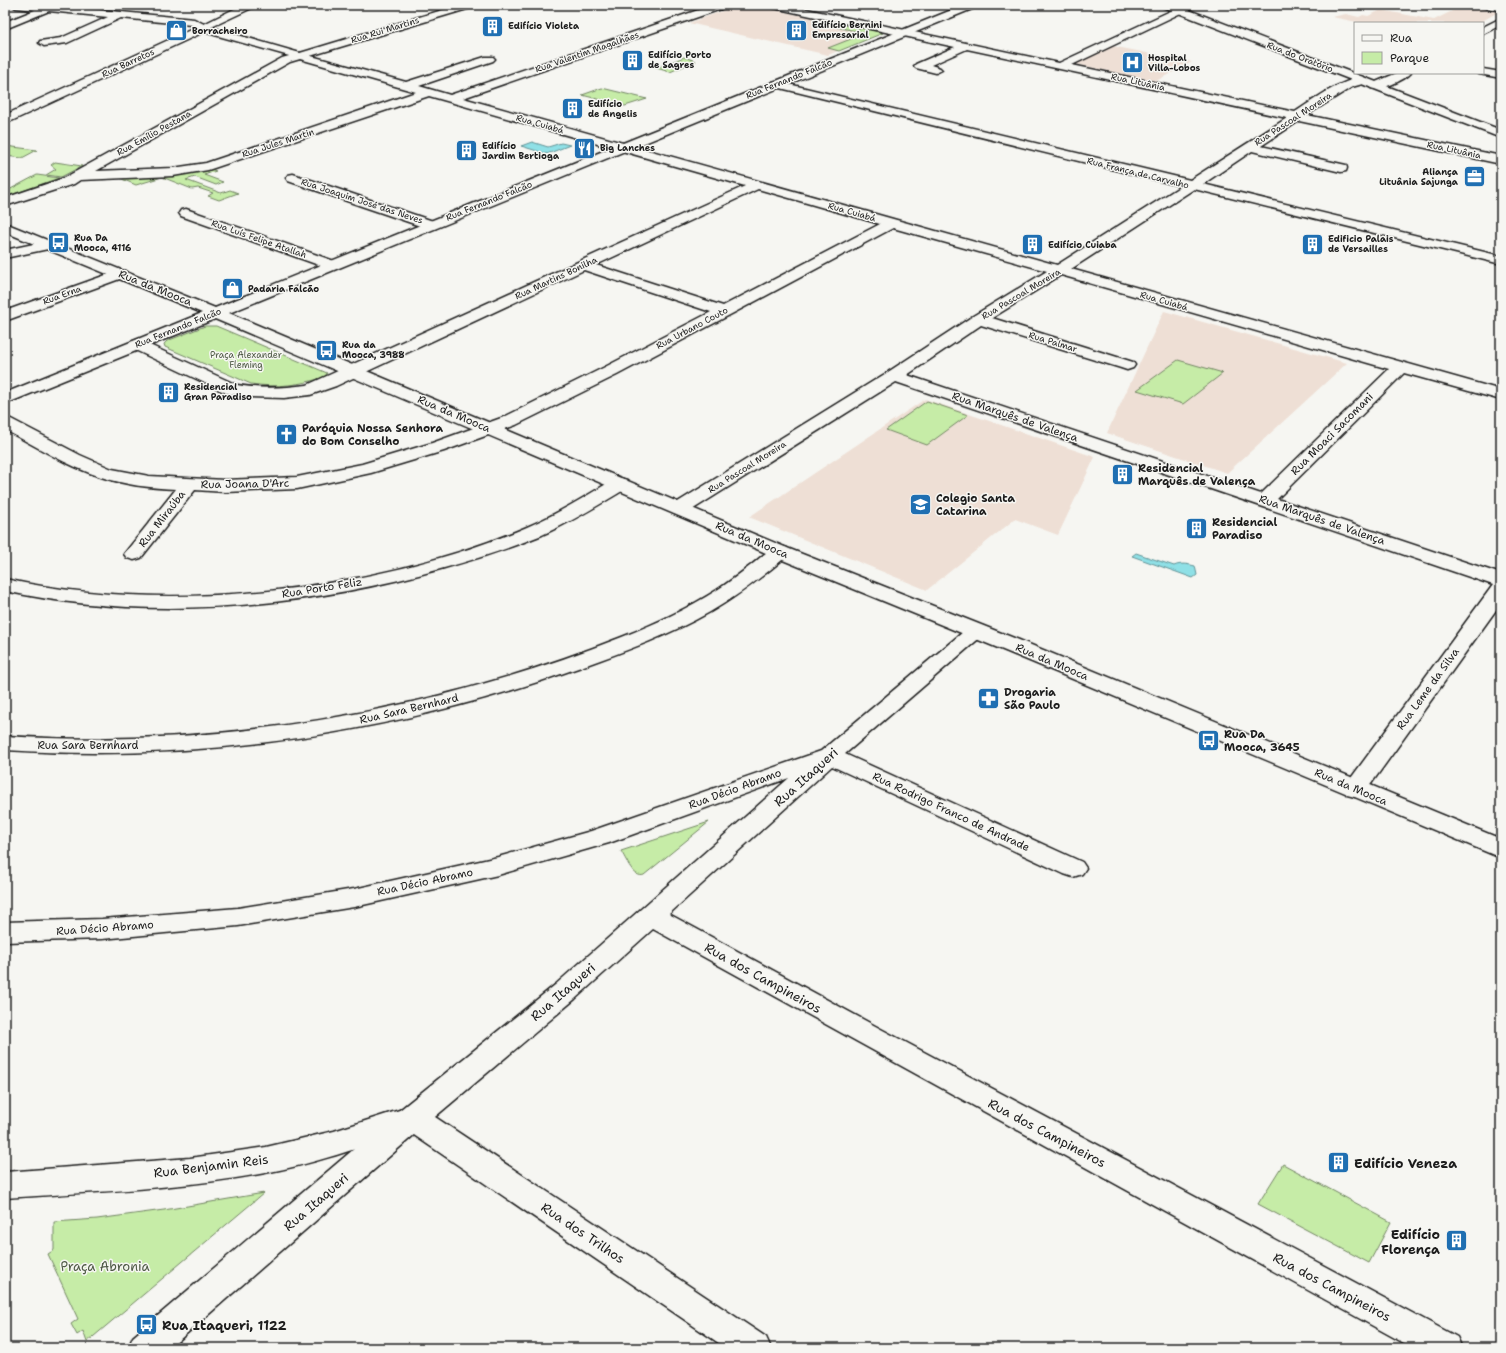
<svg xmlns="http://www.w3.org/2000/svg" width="1506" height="1353" font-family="'Shantell Sans',sans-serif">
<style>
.built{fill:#eedfd5}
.green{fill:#c6eca7;stroke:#718462}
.water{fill:#8fe0e6;stroke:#619295}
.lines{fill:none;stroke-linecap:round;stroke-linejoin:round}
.minor-casing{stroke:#1c1c1c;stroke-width:3}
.tertiary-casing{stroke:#1c1c1c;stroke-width:3}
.secondary-casing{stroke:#1c1c1c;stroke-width:3}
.minor{fill:#f6f6f2;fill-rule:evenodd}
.tertiary{fill:#f6f6f2;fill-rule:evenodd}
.secondary{fill:#f6f6f2;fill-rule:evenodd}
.labels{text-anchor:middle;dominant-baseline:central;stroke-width:3;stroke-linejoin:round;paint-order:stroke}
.far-poi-label{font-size:9px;font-weight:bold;fill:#1c1c1c;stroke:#f6f6f2;text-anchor:start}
.far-street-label{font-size:9px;fill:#1c1c1c;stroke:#f6f6f2}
.far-park-label{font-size:9px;fill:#4f5a46;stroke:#f6f6f2}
.street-label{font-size:11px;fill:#1c1c1c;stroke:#f6f6f2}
.poi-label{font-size:11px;font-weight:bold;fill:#1c1c1c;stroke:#f6f6f2;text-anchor:start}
.near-street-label{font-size:13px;fill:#1c1c1c;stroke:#f6f6f2}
.near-poi-label{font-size:13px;font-weight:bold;fill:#1c1c1c;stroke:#f6f6f2;text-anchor:start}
.near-park-label{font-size:13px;fill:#4f5a46;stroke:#f6f6f2}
</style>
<rect width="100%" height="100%" fill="#f6f6f2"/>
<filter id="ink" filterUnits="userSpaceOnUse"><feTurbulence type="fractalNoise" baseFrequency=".025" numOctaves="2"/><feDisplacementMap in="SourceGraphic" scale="8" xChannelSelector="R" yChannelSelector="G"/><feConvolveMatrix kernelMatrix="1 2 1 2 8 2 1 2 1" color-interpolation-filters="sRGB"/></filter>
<g filter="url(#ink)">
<path class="built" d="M739 5H752L883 33 828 55 689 23Z
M1464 5 1498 12 1479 23H1362L1332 17 1346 14 1359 17 1363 15 1368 16 1381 10 1434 20Z
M1112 46 1192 62 1156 81 1075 64Z
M1164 311 1347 363 1227 473 1107 433Z
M925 399 1095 457 1058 535 1015 519 927 590 749 517Z"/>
<path class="green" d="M842 24 883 33 839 51 828 48 866 33 836 27Z
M684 57 696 61 670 72 656 68Z
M602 88 647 99 625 106 582 95Z
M5 146 37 150 22 158 5 156Z
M55 162 82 166 61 177 46 175 56 169 51 165Z
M211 169 216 171 204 175 223 182 216 185 195 177 186 180 221 193 230 190 238 193 219 200 208 196 213 193 198 188 192 189 162 177 136 185 117 177 167 175Z
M37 175 59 178 5 197V192Z
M205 326H216L327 373 325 377C300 385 277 388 251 384L165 347 164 344 167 341Z
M1178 360 1223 373 1183 404 1137 390Z
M927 401 968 415 927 445 886 430Z
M709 822 644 875C634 879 626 859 621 851Z
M1283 1164 1391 1222 1369 1263 1258 1204Z
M264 1193 87 1342 83 1331 77 1335 71 1324 78 1319 48 1254 54 1250V1222L97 1219 164 1210Z"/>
<path class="water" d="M532 142 548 147 561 143 570 145 547 154 521 146Z
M1136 553 1174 566C1181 563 1187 564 1195 566L1197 575 1193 578 1132 556Z"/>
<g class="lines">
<defs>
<path id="minor" d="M11 5H48L194 19 204 24 242 5H255L254 7 203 31 191 25 121 18 67 43 44 46 39 43 40 41 61 38 108 17 49 11 5 29V22L35 10 16 8Z
M713 5H728L727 7 463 98 1057 265 1181 186 772 86 770 84 772 82 776 81 1190 180 1287 118 967 49 931 65 940 68 942 70 936 73 916 68 914 66 916 64 955 47 774 8 769 5H788L1059 63 1179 7 1184 10 1183 12 1072 65 1295 112C1311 102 1347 74 1366 79L1368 81 1366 83 1352 87 1307 115 1501 156V164L1299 121 1261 146 1346 165 1347 168 1346 171 1341 172 1252 151 1203 184 1501 256V264L1194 189 1071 269 1501 390V400L1404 373 1277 499 1501 574V603L1363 795 1355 797 1347 795 1343 789 1493 585 896 382 687 513 680 515 673 513 670 509 673 505 888 372 973 316 1047 271 893 228 617 375 516 425 444 451 371 473 297 489 225 492 195 490 141 558 134 560 127 558 124 554 176 489C151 488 125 485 101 477 67 466 36 446 5 430V418L11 419 80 455 112 469 149 476 225 480 297 477 362 464 432 443 504 417 605 367 711 312 584 270 336 386 310 395 284 398 248 397 226 393 131 348 129 345 131 342 137 340 143 342 237 385C260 389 283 388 307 385L745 186 429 96 208 170 173 176 80 180 74 184 5 206V198L64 178 282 58 300 53 304 54 406 82 485 57H493L495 59 493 61 419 86 450 95ZM300 59 416 92 206 163 173 168 96 171 290 62ZM758 189 880 224 723 306 596 265ZM1061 275 1389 369 1261 494 907 375 981 325 1121 368 1127 370 1133 368 1135 365 1133 362 992 318Z
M1481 5H1501V11L1482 7Z
M1501 18V25L1483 34V27Z
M1483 69 1501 72V78L1479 74 1478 73H1483Z
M1397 73H1411C1405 80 1380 91 1371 88L1369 86 1371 84Z
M293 174 436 222 438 225 436 228 431 229 426 228 288 181 286 178 288 175Z
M186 209 337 262 339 265 337 268 332 269 327 268 181 216 179 213 181 210Z
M48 241 53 242 55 245 53 248 5 258V250Z
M120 270 125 271 127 274 125 277 5 321V311Z
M620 478 627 480 629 484 627 488C599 505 571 522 542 535 510 548 477 559 444 568 306 608 146 622 5 591V579C168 615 374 592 527 527 557 514 585 497 613 480Z
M780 546 787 548 790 552 787 556C763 576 738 596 710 612 670 635 625 651 581 667 400 733 197 763 5 750V736C214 749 428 714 622 637 655 624 687 609 717 590 728 583 739 574 750 566 759 559 768 549 780 546Z
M976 625 983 627 987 631 983 635 845 754 1082 862 1086 868 1082 874 1073 877 1064 874 832 766 669 914 879 1028 1457 1337 1462 1348H1413L653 929 575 999 423 1127 170 1348H128L133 1337 401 1109 555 985 789 778 609 843 498 875 354 907 238 926 102 939 5 942V922L102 919 238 908 354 889 498 857 591 831 821 751 969 627Z"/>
<path id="tertiary" d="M1162 5H1176L1501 130V138L1163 7Z
M412 1106 423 1109 766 1337 771 1348H726L408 1131C361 1147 314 1164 265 1173 180 1189 92 1192 5 1198V1172L190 1158 266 1147 334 1131Z"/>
<path id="secondary" d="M459 5H475L474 7 300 59 204 32 5 124V115L199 26H207L300 53Z
M964 5H978L977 7 229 313 787 548 1019 640 1501 839V858L1003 650 773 556 215 319 5 404V393L202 313 5 232V223L215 308Z"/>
</defs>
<use href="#minor" class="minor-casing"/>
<use href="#tertiary" class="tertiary-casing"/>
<use href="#secondary" class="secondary-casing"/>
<use href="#minor" class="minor"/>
<use href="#tertiary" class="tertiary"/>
<use href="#secondary" class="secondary"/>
</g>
</g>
<defs>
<symbol id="building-square" viewBox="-11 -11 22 22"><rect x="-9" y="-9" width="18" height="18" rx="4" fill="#1f6fb2" stroke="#f6f6f2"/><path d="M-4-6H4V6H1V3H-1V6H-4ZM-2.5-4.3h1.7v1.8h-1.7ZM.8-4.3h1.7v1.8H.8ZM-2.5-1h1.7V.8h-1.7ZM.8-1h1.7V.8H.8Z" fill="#fff"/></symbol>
<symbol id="shop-square" viewBox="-11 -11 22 22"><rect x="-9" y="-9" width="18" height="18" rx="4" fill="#1f6fb2" stroke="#f6f6f2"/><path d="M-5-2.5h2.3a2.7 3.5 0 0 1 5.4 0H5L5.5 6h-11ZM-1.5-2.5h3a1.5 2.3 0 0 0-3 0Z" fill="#fff"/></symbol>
<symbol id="hospital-square" viewBox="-11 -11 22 22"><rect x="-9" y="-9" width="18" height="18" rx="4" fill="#1f6fb2" stroke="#f6f6f2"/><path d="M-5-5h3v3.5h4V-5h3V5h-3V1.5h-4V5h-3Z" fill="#fff"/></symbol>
<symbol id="restaurant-square" viewBox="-11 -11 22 22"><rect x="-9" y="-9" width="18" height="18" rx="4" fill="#1f6fb2" stroke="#f6f6f2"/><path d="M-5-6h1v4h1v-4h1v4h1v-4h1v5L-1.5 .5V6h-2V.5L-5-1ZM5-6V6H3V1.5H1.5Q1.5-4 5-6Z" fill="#fff"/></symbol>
<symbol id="office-square" viewBox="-11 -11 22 22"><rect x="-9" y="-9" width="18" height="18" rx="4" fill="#1f6fb2" stroke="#f6f6f2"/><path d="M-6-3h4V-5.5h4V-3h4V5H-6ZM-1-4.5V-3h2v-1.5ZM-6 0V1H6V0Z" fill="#fff"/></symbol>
<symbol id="bus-square" viewBox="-11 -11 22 22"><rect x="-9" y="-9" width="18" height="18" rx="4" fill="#1f6fb2" stroke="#f6f6f2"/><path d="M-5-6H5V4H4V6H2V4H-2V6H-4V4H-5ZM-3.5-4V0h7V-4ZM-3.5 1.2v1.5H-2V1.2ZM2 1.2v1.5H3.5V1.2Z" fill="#fff"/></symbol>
<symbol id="church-square" viewBox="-11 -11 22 22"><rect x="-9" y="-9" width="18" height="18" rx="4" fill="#1f6fb2" stroke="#f6f6f2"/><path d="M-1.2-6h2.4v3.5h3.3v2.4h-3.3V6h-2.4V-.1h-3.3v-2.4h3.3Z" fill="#fff"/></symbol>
<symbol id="school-square" viewBox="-11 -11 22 22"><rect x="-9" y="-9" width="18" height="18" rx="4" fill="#1f6fb2" stroke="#f6f6f2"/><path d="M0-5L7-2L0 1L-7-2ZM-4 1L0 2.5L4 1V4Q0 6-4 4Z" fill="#fff"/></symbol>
<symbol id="pharmacy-square" viewBox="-11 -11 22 22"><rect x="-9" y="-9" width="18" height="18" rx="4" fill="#1f6fb2" stroke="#f6f6f2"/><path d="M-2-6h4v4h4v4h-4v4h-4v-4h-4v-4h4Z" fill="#fff"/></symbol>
</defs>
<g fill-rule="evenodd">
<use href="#building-square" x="480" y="14" width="25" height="25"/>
<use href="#building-square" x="784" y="18" width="25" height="25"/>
<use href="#shop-square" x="164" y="18" width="25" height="25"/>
<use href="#building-square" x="620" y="48" width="25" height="25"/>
<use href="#hospital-square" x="1120" y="50" width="25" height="25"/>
<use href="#building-square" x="560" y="96" width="25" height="25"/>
<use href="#restaurant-square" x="572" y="136" width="25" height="25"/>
<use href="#building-square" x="454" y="138" width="25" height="25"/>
<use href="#office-square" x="1462" y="164" width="25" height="25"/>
<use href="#bus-square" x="46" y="230" width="25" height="25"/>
<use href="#building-square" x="1300" y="232" width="25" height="25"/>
<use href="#building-square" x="1020" y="232" width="25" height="25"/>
<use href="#shop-square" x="220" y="276" width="25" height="25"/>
<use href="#bus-square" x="314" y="338" width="25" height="25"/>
<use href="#building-square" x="156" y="380" width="25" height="25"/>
<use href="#church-square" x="274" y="422" width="25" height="25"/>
<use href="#building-square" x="1110" y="462" width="25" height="25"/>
<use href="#school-square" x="908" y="492" width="25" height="25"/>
<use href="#building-square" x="1184" y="516" width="25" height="25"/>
<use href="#pharmacy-square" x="976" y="686" width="25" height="25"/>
<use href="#bus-square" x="1196" y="728" width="25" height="25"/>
<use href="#building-square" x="1326" y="1150" width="25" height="25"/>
<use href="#building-square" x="1444" y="1228" width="25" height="25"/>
<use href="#bus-square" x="134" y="1312" width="25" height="25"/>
</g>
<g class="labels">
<g class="far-poi-label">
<text x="812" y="25">Edifício Bernini<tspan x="812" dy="10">Empresarial</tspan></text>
<text x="508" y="26">Edifício Violeta</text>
<text x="192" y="31">Borracheiro</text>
<text x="648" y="55">Edifício Porto<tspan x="648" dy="10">de Sagres</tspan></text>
<text x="1148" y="58">Hospital<tspan x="1148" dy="10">Villa-Lobos</tspan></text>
<text x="588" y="104">Edifício<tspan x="588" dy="10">de Angelis</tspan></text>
<text x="482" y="146">Edifício<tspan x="482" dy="10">Jardim Bertioga</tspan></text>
<text x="600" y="148">Big Lanches</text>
<text x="1458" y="172" text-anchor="end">Aliança<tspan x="1458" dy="10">Lituânia Sajunga</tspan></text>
<text x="74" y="238">Rua Da<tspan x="74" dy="10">Mooca, 4116</tspan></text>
<text x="1328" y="239">Edificio Palais<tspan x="1328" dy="10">de Versailles</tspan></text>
<text x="1048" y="245">Edifício Cuiaba</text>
<text x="248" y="289">Padaria Falcão</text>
<text x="342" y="345">Rua da<tspan x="342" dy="10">Mooca, 3988</tspan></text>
<text x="184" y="387">Residencial<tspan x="184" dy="10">Gran Paradiso</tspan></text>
</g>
<g class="far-street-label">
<text transform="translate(385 30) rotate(-17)">Rua Rui Martins</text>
<text transform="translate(587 52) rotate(-19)">Rua Valentim Magalhães</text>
<text transform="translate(1300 57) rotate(21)">Rua do Oratório</text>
<text transform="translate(128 63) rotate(-25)">Rua Barretos</text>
<text transform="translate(789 79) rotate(-22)">Rua Fernando Falcão</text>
<text transform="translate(1138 82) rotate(12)">Rua Lituânia</text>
<text transform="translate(1293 119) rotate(-33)">Rua Pascoal Moreira</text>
<text transform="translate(540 124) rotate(16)">Rua Cuiabá</text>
<text transform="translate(154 133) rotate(-29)">Rua Emílio Pestana</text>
<text transform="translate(278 143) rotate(-18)">Rua Jules Martin</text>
<text transform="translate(1454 150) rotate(12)">Rua Lituânia</text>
<text transform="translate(1138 173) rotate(14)">Rua França de Carvalho</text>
<text transform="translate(362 201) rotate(18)">Rua Joaquim José das Neves</text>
<text transform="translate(489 201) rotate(-22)">Rua Fernando Falcão</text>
<text transform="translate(852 212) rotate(16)">Rua Cuiabá</text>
<text transform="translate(259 239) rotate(19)">Rua Luís Felipe Atallah</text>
<text transform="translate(556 278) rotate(-25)">Rua Martins Bonilha</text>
<text transform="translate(1021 294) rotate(-31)">Rua Pascoal Moreira</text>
<text transform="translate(62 295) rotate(-20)">Rua Erna</text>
<text transform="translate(1164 301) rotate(16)">Rua Cuiabá</text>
<text transform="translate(178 328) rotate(-22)">Rua Fernando Falcão</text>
<text transform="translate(692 328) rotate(-28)">Rua Urbano Couto</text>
<text transform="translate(1053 342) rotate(17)">Rua Palmar</text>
<text transform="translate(747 467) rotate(-32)">Rua Pascoal Moreira</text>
</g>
<g class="far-park-label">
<text x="246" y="355">Praça Alexander<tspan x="246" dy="10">Fleming</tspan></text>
</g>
<g class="street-label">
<text transform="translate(155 288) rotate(22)">Rua da Mooca</text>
<text transform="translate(454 414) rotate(23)">Rua da Mooca</text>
<text transform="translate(1015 417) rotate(19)">Rua Marquês de Valença</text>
<text transform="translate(1332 434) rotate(-45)">Rua Moaci Sacomani</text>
<text transform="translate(245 484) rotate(-1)">Rua Joana D'Arc</text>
<text transform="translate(162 519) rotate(-52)">Rua Miraúba</text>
<text transform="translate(1322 520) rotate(19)">Rua Marquês de Valença</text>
<text transform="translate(752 540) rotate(23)">Rua da Mooca</text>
<text transform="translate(322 588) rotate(-9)">Rua Porto Feliz</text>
<text transform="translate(1052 662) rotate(23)">Rua da Mooca</text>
<text transform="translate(1428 689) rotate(-54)">Rua Leme da Silva</text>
<text transform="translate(409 709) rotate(-13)">Rua Sara Bernhard</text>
<text x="88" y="745">Rua Sara Bernhard</text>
<text transform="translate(1351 787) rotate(23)">Rua da Mooca</text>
<text transform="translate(735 789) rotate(-20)">Rua Décio Abramo</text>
<text transform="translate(951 812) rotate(25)">Rua Rodrigo Franco de Andrade</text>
<text transform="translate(425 882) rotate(-12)">Rua Décio Abramo</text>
<text transform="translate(105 928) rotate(-4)">Rua Décio Abramo</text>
</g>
<g class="poi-label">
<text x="302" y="428">Paróquia Nossa Senhora<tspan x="302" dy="13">do Bom Conselho</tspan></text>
<text x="1138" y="468">Residencial<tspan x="1138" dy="13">Marquês de Valença</tspan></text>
<text x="936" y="498">Colegio Santa<tspan x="936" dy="13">Catarina</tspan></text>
<text x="1212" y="522">Residencial<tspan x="1212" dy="13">Paradiso</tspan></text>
<text x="1004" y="692">Drogaria<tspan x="1004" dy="13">São Paulo</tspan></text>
<text x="1224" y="734">Rua Da<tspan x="1224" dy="13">Mooca, 3645</tspan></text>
</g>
<g class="near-street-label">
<text transform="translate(806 777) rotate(-42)">Rua Itaqueri</text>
<text transform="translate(763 978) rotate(29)">Rua dos Campineiros</text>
<text transform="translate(563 992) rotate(-41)">Rua Itaqueri</text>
<text transform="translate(1047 1133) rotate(28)">Rua dos Campineiros</text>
<text transform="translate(211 1166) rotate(-7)">Rua Benjamin Reis</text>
<text transform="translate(316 1202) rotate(-41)">Rua Itaqueri</text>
<text transform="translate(583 1233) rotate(34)">Rua dos Trilhos</text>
<text transform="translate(1332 1287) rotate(28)">Rua dos Campineiros</text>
</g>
<g class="near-poi-label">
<text x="1354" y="1163">Edifício Veneza</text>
<text x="1440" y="1234" text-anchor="end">Edifício<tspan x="1440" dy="15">Florença</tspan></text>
<text x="162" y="1325">Rua Itaqueri, 1122</text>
</g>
<g class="near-park-label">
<text x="105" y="1266">Praça Abronia</text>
</g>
</g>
<rect width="1506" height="1353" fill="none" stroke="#f6f6f2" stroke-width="20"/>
<rect x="10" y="10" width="1486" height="1333" fill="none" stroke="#1c1c1c" stroke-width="1.5" filter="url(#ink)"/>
<rect x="1354" y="22" width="130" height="52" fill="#f6f6f2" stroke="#9f9f9c"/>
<rect x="1362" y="35" width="20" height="6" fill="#f6f6f2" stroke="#9f9f9c"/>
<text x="1390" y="42" font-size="12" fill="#1c1c1c">Rua</text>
<rect x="1362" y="52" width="20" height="12" fill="#c6eca7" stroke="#9f9f9c"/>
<text x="1390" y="62" font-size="12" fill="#1c1c1c">Parque</text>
</svg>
